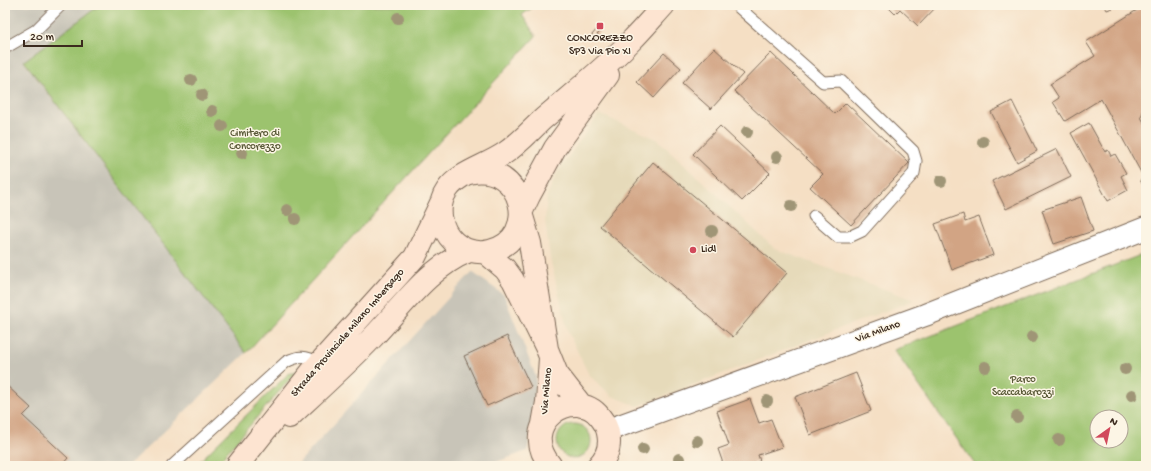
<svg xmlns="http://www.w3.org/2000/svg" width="1151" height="471" font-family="'Gochi Hand',sans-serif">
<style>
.built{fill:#e6daba}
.industrial{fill:#c8c4b8}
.green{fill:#9cc36e;stroke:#6c7646;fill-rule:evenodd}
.building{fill:#d2a484}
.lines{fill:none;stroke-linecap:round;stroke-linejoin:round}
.lane-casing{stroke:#7c6958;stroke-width:13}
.street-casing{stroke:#7c6958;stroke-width:24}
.secondary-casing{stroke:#7c6958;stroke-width:24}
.lane{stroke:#fff;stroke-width:11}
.street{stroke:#fff;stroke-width:22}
.secondary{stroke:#fde4d1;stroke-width:22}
.tree{fill:#9f9576}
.poi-dot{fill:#d1495b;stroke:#fcf5e5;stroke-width:1.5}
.labels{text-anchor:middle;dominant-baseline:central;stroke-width:3;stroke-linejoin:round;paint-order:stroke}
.poi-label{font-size:11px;fill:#3b2a1e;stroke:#fcf5e5}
.park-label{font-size:11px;fill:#585836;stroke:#fcf5e5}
.street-label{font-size:11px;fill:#3b2a1e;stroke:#fcf5e5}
</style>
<rect width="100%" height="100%" fill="#fcf5e5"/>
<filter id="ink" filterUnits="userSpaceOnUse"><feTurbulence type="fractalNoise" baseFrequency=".025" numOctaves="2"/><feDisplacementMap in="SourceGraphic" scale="8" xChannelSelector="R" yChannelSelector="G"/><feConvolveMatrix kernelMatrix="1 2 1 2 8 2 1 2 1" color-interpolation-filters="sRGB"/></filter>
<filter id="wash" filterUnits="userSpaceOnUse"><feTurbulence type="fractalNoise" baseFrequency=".012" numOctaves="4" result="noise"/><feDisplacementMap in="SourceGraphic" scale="16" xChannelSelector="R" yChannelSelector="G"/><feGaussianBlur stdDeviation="0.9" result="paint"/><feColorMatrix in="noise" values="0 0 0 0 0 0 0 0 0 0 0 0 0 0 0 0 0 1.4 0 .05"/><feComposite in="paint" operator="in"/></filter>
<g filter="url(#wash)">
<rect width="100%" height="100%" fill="#f5dfc4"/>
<path class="built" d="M599 114 657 139 775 249 914 300 638 406 612 396 589 375 568 332 550 258 545 220 547 195 558 171Z"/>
<path class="industrial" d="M5 5H100L24 62 246 353 128 466H5Z
M472 272 504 295 536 377 535 419 527 451 485 466H296Z"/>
<path class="green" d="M100 5H536L522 15 536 36 246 353 24 61Z
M1146 253V466H976L894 350ZM1097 417H1121V441H1097Z
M296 372 215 466H195L288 374Z
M557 441a17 17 0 1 1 34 0a17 17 0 1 1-34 0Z"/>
<g id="blocks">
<path class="building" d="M886 5H938L918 26 900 9 895 14Z
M1104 5H1120L1107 10Z
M1145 5 1146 88 1144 94V109L1141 117 1146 126V190L1140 180 1144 178 1101 99 1065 121 1053 102 1059 98 1050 84 1095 56 1086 42Z
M598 28 601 30 594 39 591 36Z
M714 48 743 74 711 109 682 83Z
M664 53 681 68 654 98 637 82Z
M771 53 835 114 846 103 909 163 851 225 810 187 823 174 734 91Z
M1012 101 1037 151 1017 162 991 112Z
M1089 123 1105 152 1108 150 1111 156 1115 154 1126 173 1121 176 1128 190 1108 201 1071 133Z
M720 126 770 173 742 201 693 154Z
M1057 149 1071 177 1006 209 992 181Z
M653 162 787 273 733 337 600 226Z
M1081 197 1093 231 1054 244 1042 210Z
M963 214 965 222 979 217 993 255 952 270 935 224Z
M507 336 531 387 487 406 464 356Z
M856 373 871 411 810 435 795 397Z
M5 384 31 408 23 416 68 458 61 466H5Z
M750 399 759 423 771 419 782 447 758 455 760 461 748 466H724L718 449 729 445 717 411Z"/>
</g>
</g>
<g filter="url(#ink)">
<use href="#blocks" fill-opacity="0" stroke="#7c6958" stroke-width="1"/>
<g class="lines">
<defs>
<path id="lane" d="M736 5 823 82 841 81 913 151 916 161 914 173 862 231 849 237H838L814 216
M5 48 36 30 61 5
M172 466 286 362C299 355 306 356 319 363"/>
<path id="street" d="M608 430 925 315 1146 228"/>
<path id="secondary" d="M469 173C523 160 542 239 490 251 478 254 464 251 454 242 440 229 436 206 447 190 458 173 488 165 505 153 519 144 531 130 543 119 573 93 604 69 631 41 643 29 653 17 664 5
M485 252 505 269 513 280 547 349 557 374 582 406
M547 349 530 243 521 213 529 196 555 148 608 75
M289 417C317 391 346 365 373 337 402 307 429 267 469 251
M543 424 547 402 550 358
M237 466 313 370 415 257 441 203
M551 466C515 423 575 385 600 417 604 422 607 427 608 433 611 446 607 457 598 466"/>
</defs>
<use href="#lane" class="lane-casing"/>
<use href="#street" class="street-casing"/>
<use href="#secondary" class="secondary-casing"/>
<use href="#lane" class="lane"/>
<use href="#street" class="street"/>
<use href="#secondary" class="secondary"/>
</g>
<g class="tree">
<circle cx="398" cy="18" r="6"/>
<circle cx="191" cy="80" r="6"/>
<circle cx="202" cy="95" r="6"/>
<circle cx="212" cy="111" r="6"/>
<circle cx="222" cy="126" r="6"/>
<circle cx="747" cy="132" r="6"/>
<circle cx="983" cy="142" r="6"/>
<circle cx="242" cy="153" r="6"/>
<circle cx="777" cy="157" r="6"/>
<circle cx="941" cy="181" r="6"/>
<circle cx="791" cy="206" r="6"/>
<circle cx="287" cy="210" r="6"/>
<circle cx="295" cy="219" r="6"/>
<circle cx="712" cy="231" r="6"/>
<circle cx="1032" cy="337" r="6"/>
<circle cx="985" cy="367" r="6"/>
<circle cx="1125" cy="369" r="6"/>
<circle cx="1132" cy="395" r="6"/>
<circle cx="767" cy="401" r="6"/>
<circle cx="1017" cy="417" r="6"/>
<circle cx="1059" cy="440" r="6"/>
<circle cx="697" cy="441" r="6"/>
<circle cx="643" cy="449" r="6"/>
<circle cx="679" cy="459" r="6"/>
</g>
</g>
<g class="poi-dot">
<rect x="596" y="22" width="8" height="8" rx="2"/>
<circle cx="693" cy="250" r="4"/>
</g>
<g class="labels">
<g class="poi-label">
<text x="600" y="39">CONCOREZZO<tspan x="600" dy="13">SP3 Via Pio XI</tspan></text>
<text x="701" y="250" text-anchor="start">Lidl</text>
</g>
<g class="park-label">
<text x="255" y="134">Cimitero di<tspan x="255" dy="13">Concorezzo</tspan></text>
<text x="1023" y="380">Parco<tspan x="1023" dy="13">Scaccabarozzi</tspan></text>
</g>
<g class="street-label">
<text transform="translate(878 332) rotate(-20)">Via Milano</text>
<text transform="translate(348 333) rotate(-49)">Strada Provinciale Milano Imbersago</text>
<text transform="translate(547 391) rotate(-85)">Via Milano</text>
</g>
</g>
<rect width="1151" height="471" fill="none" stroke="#fcf5e5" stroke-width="20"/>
<g transform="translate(1109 429) rotate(33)"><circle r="19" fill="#fcf5e5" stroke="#afa495"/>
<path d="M0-3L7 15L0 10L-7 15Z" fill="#d1495b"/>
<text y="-6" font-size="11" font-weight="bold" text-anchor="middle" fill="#3b2a1e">N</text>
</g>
<path d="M24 40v6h58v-6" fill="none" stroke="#3b2a1e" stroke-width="2"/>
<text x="30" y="40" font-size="12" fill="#3b2a1e" stroke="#fcf5e5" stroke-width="3" paint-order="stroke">20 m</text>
</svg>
